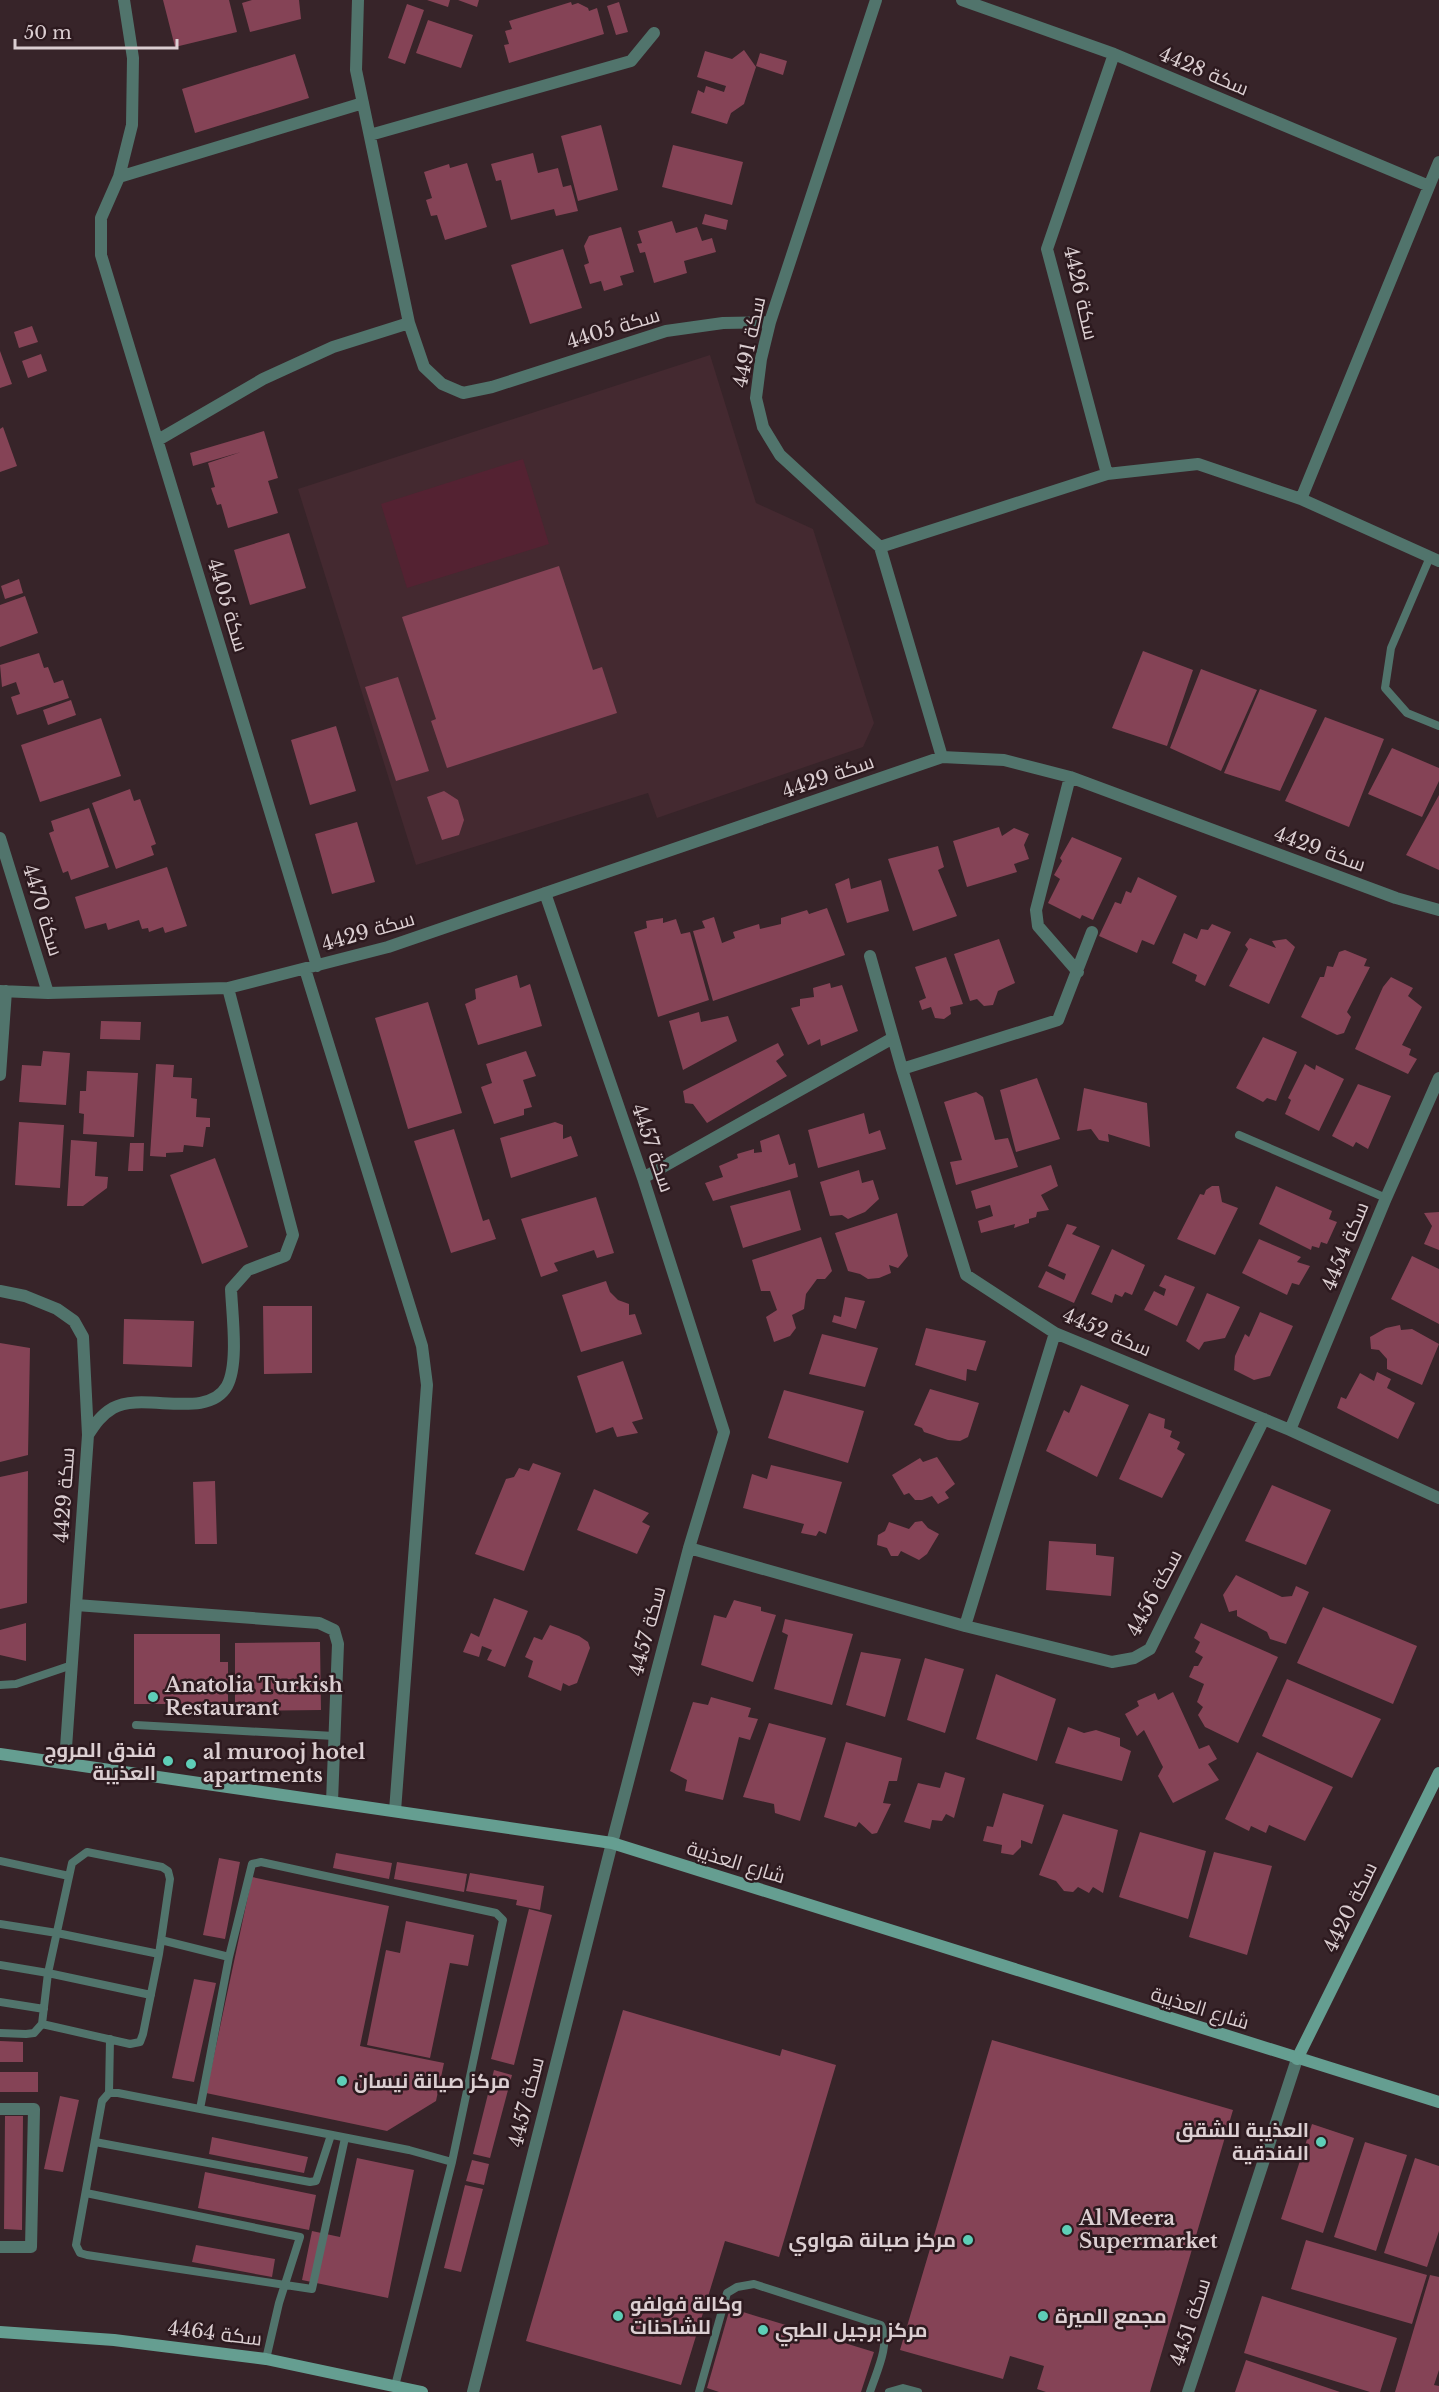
<svg xmlns="http://www.w3.org/2000/svg" width="1439" height="2392" font-family="'Libre Baskerville',Cairo,serif">
<style>
.built{fill:#442930}
.green{fill:#542232}
.building{fill:#854356}
.lines{fill:none;stroke-linecap:round;stroke-linejoin:round}
.lane{stroke:#51746c;stroke-width:8}
.street{stroke:#51746c;stroke-width:12}
.secondary{stroke:#659e91;stroke-width:12}
.poi-dot{fill:#5eceb7;stroke:#2d1a1f;stroke-width:2}
.labels{text-anchor:middle;dominant-baseline:central;stroke-width:5;stroke-linejoin:round;paint-order:stroke}
.street-label{font-size:20px;fill:#dbced1;stroke:#2d1a1f}
.poi-label{font-size:20px;font-weight:bold;fill:#dbced1;stroke:#2d1a1f;text-anchor:start}
</style>
<rect width="100%" height="100%" fill="#372429"/>
<path class="built" d="M710 355 756 503 813 529 874 723 863 747 657 818 648 793 416 865 298 489Z"/>
<path class="green" d="M523 459 549 544 407 588 381 504Z"/>
<path class="building" d="M163 0H229L237 32 175 47Z
M252 0H299L301 19 250 32 242 3Z
M427 0H450L448 7Z
M458 0H479L477 7Z
M571 2 572 5 578 3 588 8 589 11 597 8 604 34 509 63 504 45 509 44 505 31 512 29 509 21Z
M619 2 628 32 616 35 607 6Z
M407 4 424 10 405 64 388 58Z
M428 20 473 35 461 68 416 53Z
M744 50 756 67 744 104 731 113 727 124 691 113 698 90 704 93 706 86 724 92 726 86 697 77 705 51 732 59Z
M760 53 787 61 783 75 756 66Z
M295 54 309 98 195 133 182 89Z
M601 125 618 190 578 201 561 136Z
M673 145 743 162 732 205 662 187Z
M533 153 538 173 558 168 563 187 571 185 578 211 556 216 554 209 511 220 501 180 496 181 491 164Z
M467 163 487 227 445 240 437 215 431 216 426 200 432 198 424 172 449 164 450 168Z
M705 214 728 220 726 230 702 224Z
M672 221 676 233 697 227 702 241 712 238 716 252 684 261 687 273 654 283 645 252 640 253 637 244 642 243 638 231Z
M621 227 634 272 620 276 623 285 604 291 601 281 590 284 584 265 589 263 584 246 589 236Z
M563 249 582 308 530 324 511 265Z
M32 326 38 342 19 348 14 332Z
M0 351 12 384 0 388Z
M41 354 47 371 28 378 22 361Z
M3 427 17 466 0 472V429Z
M264 431 278 478 268 481 278 513 228 528 221 504 217 505 211 488 215 487 208 463 241 452 193 466 190 453Z
M289 533 306 588 250 605 234 550Z
M559 566 593 670 602 667 617 713 447 768 431 721 436 719 402 617Z
M19 579 23 593 5 599 1 586Z
M25 596 38 633 0 647V605Z
M1143 651 1193 670 1167 746 1112 728Z
M39 653 44 668 48 667 54 683 63 680 69 698 17 715 11 697 20 694 16 682 2 687 0 665Z
M1201 669 1257 690 1221 771 1170 748Z
M398 677 429 771 396 781 365 687Z
M1260 689 1317 710 1280 791 1224 773Z
M71 700 76 715 48 725 43 710Z
M1325 717 1384 739 1349 827 1285 801Z
M101 718 121 776 40 802 21 745Z
M336 726 356 791 310 805 291 740Z
M1392 748 1439 768V781L1422 817 1368 794Z
M130 789 134 801 140 799 156 844 151 846 154 855 116 869 92 803Z
M444 791 458 800 464 820 459 835 442 840 427 797Z
M1439 795V870L1406 855Z
M89 808 109 867 71 880 68 871 63 873 49 833 54 831 51 821Z
M357 822 375 882 332 894 315 834Z
M999 827 1002 836 1014 828 1029 834 1024 845 1029 859 1014 864 1017 872 967 887 953 841Z
M1072 837 1122 858 1093 920 1082 915 1080 919 1048 903 1060 879 1054 875 1062 861 1060 858Z
M938 846 944 867 938 870 957 916 913 931 888 859Z
M167 867 187 926 165 933 163 927 149 932 148 928 142 929 139 920 108 930 106 923 85 929 75 897Z
M1138 877 1177 896 1154 945 1142 940 1137 953 1099 936 1115 902 1121 904 1126 891 1131 893Z
M849 878 851 889 881 880 889 911 847 923 835 884Z
M827 908 845 955 713 1001 693 931 705 928 702 921 714 917 722 943 735 938 733 932 759 924 760 929 781 924V918L807 910 809 914Z
M663 918V923L676 919 681 934 690 932 709 1000 658 1017 634 932 647 928 646 921Z
M1212 924 1231 932 1205 986 1195 981 1197 975 1172 963 1184 933 1197 939 1201 929 1208 930Z
M1250 938 1276 948 1272 941 1286 939 1295 947 1269 1004 1229 986 1248 949 1245 945Z
M999 939 1015 983 998 991 993 1005 984 1006 977 999 970 1001 954 954Z
M1345 950 1367 959 1364 966 1370 967 1347 1012 1351 1017 1344 1033 1337 1035 1301 1017 1320 977H1324L1327 966 1333 967 1339 952Z
M946 957 963 1004 950 1007 951 1014 944 1019 935 1018 931 1007 922 1010 919 1001 926 998 915 967Z
M517 975 520 988 530 984 542 1026 478 1045 465 1004 476 999 475 989Z
M1391 977 1413 988 1408 996 1422 1007 1402 1045 1411 1049 1409 1055 1417 1059 1408 1074 1355 1049 1383 987Z
M830 983 831 988 842 985 858 1031 821 1046 820 1039 808 1045 791 1008 800 1006V999L814 997 813 988Z
M428 1002 462 1113 408 1129 375 1018Z
M699 1012 701 1022 728 1016 737 1041 683 1070 669 1021Z
M101 1021 141 1022 140 1040 100 1039Z
M1263 1037 1297 1052 1276 1101 1267 1098 1263 1102 1236 1088Z
M778 1043 784 1055 776 1061 787 1076 707 1123 693 1104 685 1103 683 1091Z
M43 1051 70 1053 66 1105 19 1102 22 1065 41 1066Z
M526 1051 536 1076 523 1080 532 1107 524 1109V1115L494 1124 481 1087 492 1083 486 1064Z
M156 1064 174 1065 173 1077 192 1078 191 1098 197 1099 196 1117 210 1118V1127H206L203 1147 184 1145 183 1152 166 1153V1157L150 1156Z
M1305 1064 1315 1070 1316 1065 1344 1079 1319 1131 1285 1114 1291 1100 1288 1098Z
M87 1071 138 1073 134 1137 83 1134 84 1114 79 1113 80 1091H86Z
M1037 1078 1060 1139 1016 1152 1000 1090Z
M1358 1084 1391 1096 1368 1149 1356 1142 1353 1147 1332 1136Z
M1084 1088 1147 1103 1150 1147 1108 1134 1109 1142 1099 1140 1091 1129 1077 1131Z
M976 1092 983 1097 995 1140 1008 1138 1018 1167 956 1185 950 1162 962 1160 944 1102Z
M864 1113 869 1134 880 1130 886 1149 818 1168 808 1130Z
M19 1122 64 1125 60 1188 15 1185Z
M555 1122 563 1125V1139L571 1136 578 1156 511 1178 500 1138Z
M454 1129 483 1221 489 1219 496 1239 451 1253 414 1141Z
M779 1134 789 1165 795 1163 798 1177 713 1201 705 1183 723 1177 719 1166 738 1158 737 1154 754 1149V1153L762 1152 760 1141Z
M71 1140 97 1142 95 1176 108 1177 107 1188 83 1206H67Z
M130 1143H144L143 1171H128Z
M215 1158 248 1247 202 1264 170 1175Z
M1051 1165 1058 1186 1041 1195 1049 1210 1037 1212 1036 1217 1029 1219V1223L1014 1228 1015 1224 981 1233 978 1221 993 1216 990 1205 976 1209 971 1191Z
M859 1170 862 1183 873 1180 879 1199 865 1212 848 1219 842 1215 830 1216 820 1182Z
M1212 1186H1219L1222 1202 1238 1208 1215 1255 1177 1239 1200 1194 1204 1195 1206 1190Z
M1276 1186 1332 1211 1329 1219 1337 1222 1327 1244 1321 1242 1319 1248 1312 1246 1311 1250 1259 1224Z
M790 1190 801 1230 743 1248 730 1206Z
M596 1197 614 1253 597 1258 594 1250 554 1263 558 1271 541 1277 521 1219Z
M1439 1212V1250L1424 1244 1432 1226 1424 1213Z
M897 1213 908 1256 898 1268 889 1265 891 1273 879 1278 868 1279 860 1274 848 1271 835 1233Z
M1067 1224 1077 1227 1072 1234 1100 1246 1074 1303 1038 1287 1046 1271 1064 1280 1066 1274 1048 1266Z
M821 1237 832 1271 825 1279H817L806 1294 804 1309 792 1315 796 1328 790 1336 774 1342 766 1317 777 1310 770 1291H761L752 1260Z
M1259 1239 1301 1257 1297 1262 1310 1266 1299 1285 1292 1283 1287 1295 1242 1273Z
M1112 1249 1145 1265 1132 1295 1125 1292 1122 1297 1115 1294 1112 1303 1091 1294Z
M1412 1256 1439 1269V1324L1391 1299Z
M1165 1275 1195 1287 1177 1326 1144 1310 1154 1291 1164 1296 1166 1289 1159 1286Z
M606 1281 610 1292 618 1300 629 1304V1315L635 1314 642 1334 581 1352 562 1295Z
M1207 1293 1240 1307 1225 1338 1204 1342 1199 1350 1186 1341Z
M845 1297 865 1301 856 1329 832 1322 834 1315 841 1317Z
M263 1306H312V1373L264 1374Z
M1260 1312 1293 1326 1270 1376 1254 1380 1234 1370 1235 1356 1245 1334 1249 1337Z
M124 1319 194 1321 192 1367 123 1364Z
M1400 1325 1401 1330 1412 1329 1439 1344 1422 1385 1387 1369V1359L1379 1350 1371 1349 1370 1337 1386 1328Z
M926 1328 986 1341 976 1371 967 1369 966 1381 915 1365Z
M822 1334 878 1348 865 1387 809 1374Z
M0 1343 30 1348 28 1455 0 1462Z
M623 1361 643 1419 632 1422 638 1433 617 1437 613 1427 596 1433 577 1376Z
M1377 1372 1391 1379 1387 1388 1415 1403 1398 1439 1337 1408 1341 1397 1346 1399 1360 1373 1374 1381Z
M1081 1385 1129 1405 1097 1477 1046 1451 1064 1410 1069 1413Z
M930 1389 979 1403 968 1437 960 1441 948 1440 924 1432 922 1428 914 1425Z
M784 1390 864 1411 848 1463 768 1438Z
M1149 1413 1165 1419 1164 1428 1172 1431 1170 1437 1180 1442 1177 1449 1185 1454 1162 1498 1119 1479Z
M937 1457 955 1484 945 1492 949 1498 938 1504 932 1496 922 1500H915L909 1493 904 1495 892 1475 920 1458 923 1462Z
M533 1463 561 1473 524 1571 475 1554 506 1479 514 1477 519 1468 529 1471Z
M771 1465 842 1482 826 1534 819 1531 816 1536 801 1533 804 1524 743 1508 752 1474 767 1479Z
M28 1471 27 1603 0 1609V1477Z
M215 1481 217 1544H195L193 1482Z
M1272 1485 1331 1510 1306 1565 1245 1541Z
M594 1489 649 1513 642 1522 650 1526 637 1554 577 1530Z
M922 1521 928 1528 939 1534 927 1554 919 1560 901 1551 898 1556H891L887 1548 877 1545 878 1535 885 1531 889 1522 909 1529 915 1522Z
M1049 1541 1096 1544V1555L1114 1557 1111 1596 1046 1590Z
M1236 1575 1282 1597 1292 1596 1296 1586 1309 1592 1286 1644 1270 1639 1267 1632 1237 1616V1610L1229 1612 1223 1595Z
M494 1598 528 1611 505 1667 487 1660 492 1650 482 1646 479 1657 463 1652 471 1633 479 1637Z
M734 1600 761 1607V1611L776 1615 753 1682 701 1665 714 1615 726 1618Z
M1323 1607 1417 1646 1393 1704 1297 1663Z
M785 1619 853 1634 832 1705 774 1689 788 1635 782 1632Z
M26 1623V1661L0 1655V1630Z
M1201 1623 1278 1657 1238 1743 1205 1727 1198 1715 1203 1707 1197 1702 1204 1684 1189 1677 1194 1666H1198L1203 1657 1195 1652 1200 1642 1194 1638Z
M550 1625 579 1636 588 1642 590 1648 577 1683 569 1686 563 1683 561 1691 528 1677 533 1661 525 1657 534 1637 542 1640Z
M134 1634H220V1662H228V1704H134Z
M320 1642 321 1710 235 1711V1643Z
M861 1652 901 1659 885 1717 846 1705Z
M925 1658 964 1669 945 1733 907 1720Z
M996 1674 1056 1699 1037 1761 976 1739Z
M1287 1679 1381 1719 1352 1778 1262 1736Z
M1173 1692 1199 1749 1209 1745 1217 1759 1208 1764 1219 1780 1173 1803 1158 1776 1163 1767 1144 1730 1137 1736 1125 1714 1139 1706 1137 1701 1155 1693 1158 1700Z
M711 1697 751 1708 748 1717 758 1719 750 1740 739 1737 723 1800 685 1791 687 1780 670 1771 693 1702 708 1705Z
M769 1723 826 1738 800 1821 775 1813 774 1804 743 1797Z
M1068 1727 1084 1733 1096 1730 1120 1738V1746L1131 1751 1122 1781 1055 1763Z
M846 1742 902 1758 897 1781H889L883 1803 891 1804 877 1833 872 1834 859 1822 856 1827 824 1817Z
M1257 1752 1333 1787 1305 1841 1269 1825 1266 1833 1251 1826 1249 1831 1225 1819Z
M945 1772 965 1778 954 1818 946 1814 942 1821 932 1820 930 1829 904 1822 918 1783 940 1788Z
M1003 1793 1044 1805 1032 1844 1021 1840V1847L1013 1855 1001 1853 1002 1845 983 1841 987 1826 993 1827Z
M1063 1814 1118 1830 1103 1893 1093 1887 1089 1893 1078 1887 1073 1892 1064 1891 1056 1881 1039 1875Z
M1140 1832 1206 1851 1188 1919 1119 1897Z
M1214 1852 1272 1866 1247 1955 1189 1937Z
M336 1853 392 1863 389 1879 333 1868Z
M219 1858 240 1862 225 1939 203 1935Z
M397 1862 467 1874 464 1892 394 1879Z
M470 1873 544 1886 540 1910 516 1905 517 1900 466 1891Z
M252 1877 389 1906 360 2046 444 2063 436 2101 387 2131 206 2093Z
M529 1909 552 1915 514 2065 491 2059Z
M406 1921 474 1935 468 1966 450 1963 430 2058 367 2045 386 1950 400 1953Z
M194 1979 216 1983 194 2082 172 2078Z
M623 2010 780 2056 782 2049 836 2065 779 2257 725 2241 681 2385 526 2341Z
M992 2040 1233 2110 1150 2392H1046L1037 2389 1044 2366 1010 2356 1003 2379 900 2350Z
M0 2041 23 2042V2062H0Z
M494 2070 512 2075 490 2158 473 2154Z
M0 2072H38V2092H0Z
M60 2096 79 2100 63 2172 44 2169Z
M5 2116H23L22 2230 4 2229Z
M1312 2124 1354 2138 1323 2233 1281 2219Z
M212 2137 308 2157 304 2173 209 2154Z
M1365 2142 1407 2155 1376 2251 1334 2237Z
M357 2158 414 2170 388 2298 302 2280 312 2231 340 2237Z
M1415 2158 1439 2166V2231L1427 2267 1384 2253Z
M472 2160 489 2164 484 2185 466 2181Z
M205 2172 316 2195 309 2230 198 2208Z
M465 2185 483 2189 461 2272 444 2268Z
M1306 2240 1427 2275 1412 2324 1291 2289Z
M196 2245 275 2259 272 2277 192 2262Z
M1430 2275 1439 2277V2370L1434 2385 1439 2386V2392H1395Z
M1262 2296 1397 2338 1380 2392H1370L1244 2353Z
M730 2308 874 2352 861 2392H719L707 2388Z
M1246 2360 1340 2392H1235Z"/>
<g class="lines">
<path class="lane" d="M1430 557 1391 648 1385 688 1407 713 1439 726
M1239 1135 1386 1198
M0 1685 16 1684 72 1665
M136 1725 334 1736
M0 1861 69 1876
M0 1924 57 1933 159 1954 143 2034 140 2042 130 2044 42 2024
M161 1940 229 1957 252 1864 261 1862 496 1913 503 1920 452 2162
M0 1965 48 1973 151 1995
M0 2002 44 2009
M0 2033 26 2034 34 2033 42 2024 48 1973 72 1863 87 1852 162 1867 168 1871 170 1879 159 1954
M109 2093 110 2039
M200 2109 229 1957
M345 2138 312 2289 87 2255 80 2253 76 2245 102 2101 109 2093H118L409 2150 452 2162 395 2386
M95 2142 310 2182 316 2181 331 2135
M86 2193 300 2237 279 2303 266 2359
M699 2392 727 2293 737 2287 754 2284 881 2325C891 2344 876 2373 870 2392
M889 2392 903 2388 918 2392"/>
<path class="street" d="M124 0 133 58 132 125 119 177 101 218V255L317 966
M358 0 356 70 409 323 424 367 442 384 463 393 492 387 666 331 723 323 770 322
M876 0 770 322 761 359 756 398 763 427 780 455 880 547 942 757
M962 0 1114 54 1429 186
M370 135 631 61 654 33
M119 177 363 103
M158 440 263 379 333 347 409 323
M1107 474 1047 249 1114 54
M1301 499 1439 162
M880 547 1107 474 1198 464 1301 499 1439 561
M1070 777 1036 910 1038 926 1078 972
M0 838 48 993
M870 956 902 1069 966 1275 1055 1333 1290 1430 1439 1498
M305 969 422 1346 427 1385 395 1811
M0 991 48 993 228 988 388 947 942 757 1004 760 1070 777 1396 898 1439 910
M902 1069 1058 1020 1092 932
M0 1075 6 991
M643 1178 893 1038
M0 1291 25 1296 57 1309 74 1321 83 1337 88 1435
M1290 1430 1386 1198 1439 1078
M689 1548 965 1626 1112 1662 1134 1658 1150 1649 1264 1419
M76 1605 319 1623 334 1630 338 1644 332 1802
M965 1626 1055 1333
M65 1762 88 1435C95 1424 101 1415 113 1408 143 1391 207 1421 227 1386 239 1364 232 1314 231 1289L248 1270 285 1256 293 1235 228 988
M0 2109H34L31 2247H0
M473 2392 612 1843 689 1548 724 1432 643 1178 545 893
M1188 2392 1297 2059"/>
<path class="secondary" d="M0 1754 612 1843 1439 2102
M1297 2059 1439 1773
M0 2332 114 2340 266 2359 422 2392"/>
</g>
<g class="poi-dot">
<circle cx="153" cy="1697" r="6"/>
<circle cx="168" cy="1761" r="6"/>
<circle cx="191" cy="1764" r="6"/>
<circle cx="342" cy="2081" r="6"/>
<circle cx="1321" cy="2142" r="6"/>
<circle cx="1067" cy="2230" r="6"/>
<circle cx="968" cy="2240" r="6"/>
<circle cx="618" cy="2316" r="6"/>
<circle cx="1043" cy="2316" r="6"/>
<circle cx="763" cy="2330" r="6"/>
</g>
<g class="labels">
<g class="street-label">
<text transform="translate(1204 71) rotate(23)">سكة 4428</text>
<text transform="translate(1081 293) rotate(77)">سكة 4426</text>
<text transform="translate(613 328) rotate(-17)">سكة 4405</text>
<text transform="translate(749 342) rotate(-78)">سكة 4491</text>
<text transform="translate(228 605) rotate(73)">سكة 4405</text>
<text transform="translate(828 776) rotate(-19)">سكة 4429</text>
<text transform="translate(1320 849) rotate(20)">سكة 4429</text>
<text transform="translate(43 910) rotate(73)">سكة 4470</text>
<text transform="translate(368 931) rotate(-16)">سكة 4429</text>
<text transform="translate(653 1148) rotate(71)">سكة 4457</text>
<text transform="translate(1345 1246) rotate(-68)">سكة 4454</text>
<text transform="translate(1107 1332) rotate(23)">سكة 4452</text>
<text transform="translate(64 1495) rotate(-86)">سكة 4429</text>
<text transform="translate(1154 1593) rotate(-62)">سكة 4456</text>
<text transform="translate(647 1631) rotate(-75)">سكة 4457</text>
<text transform="translate(736 1862) rotate(17)">شارع العذيبة</text>
<text transform="translate(1350 1907) rotate(-64)">سكة 4420</text>
<text transform="translate(1200 2008) rotate(17)">شارع العذيبة</text>
<text transform="translate(526 2102) rotate(-76)">سكة 4457</text>
<text transform="translate(1190 2322) rotate(-72)">سكة 4451</text>
<text transform="translate(215 2333) rotate(7)">سكة 4464</text>
</g>
<g class="poi-label">
<text x="165" y="1685">Anatolia Turkish<tspan x="165" dy="23">Restaurant</tspan></text>
<text x="156" y="1750" text-anchor="end">فندق المروج<tspan x="156" dy="23">العذيبة</tspan></text>
<text x="203" y="1752">al murooj hotel<tspan x="203" dy="23">apartments</tspan></text>
<text x="354" y="2081">مركز صيانة نيسان</text>
<text x="1309" y="2130" text-anchor="end">العذيبة للشقق<tspan x="1309" dy="23">الفندقية</tspan></text>
<text x="1079" y="2218">Al Meera<tspan x="1079" dy="23">Supermarket</tspan></text>
<text x="956" y="2240" text-anchor="end">مركز صيانة هواوي</text>
<text x="630" y="2304">وكالة فولفو<tspan x="630" dy="23">للشاحنات</tspan></text>
<text x="1055" y="2316">مجمع الميرة</text>
<text x="775" y="2330">مركز برجيل الطبي</text>
</g>
</g>
<path d="M15 39v9h162v-9" fill="none" stroke="#dbced1" stroke-width="3"/>
<text x="24" y="39" font-size="18" fill="#dbced1" stroke="#2d1a1f" stroke-width="4.5" paint-order="stroke">50 m</text>
</svg>
